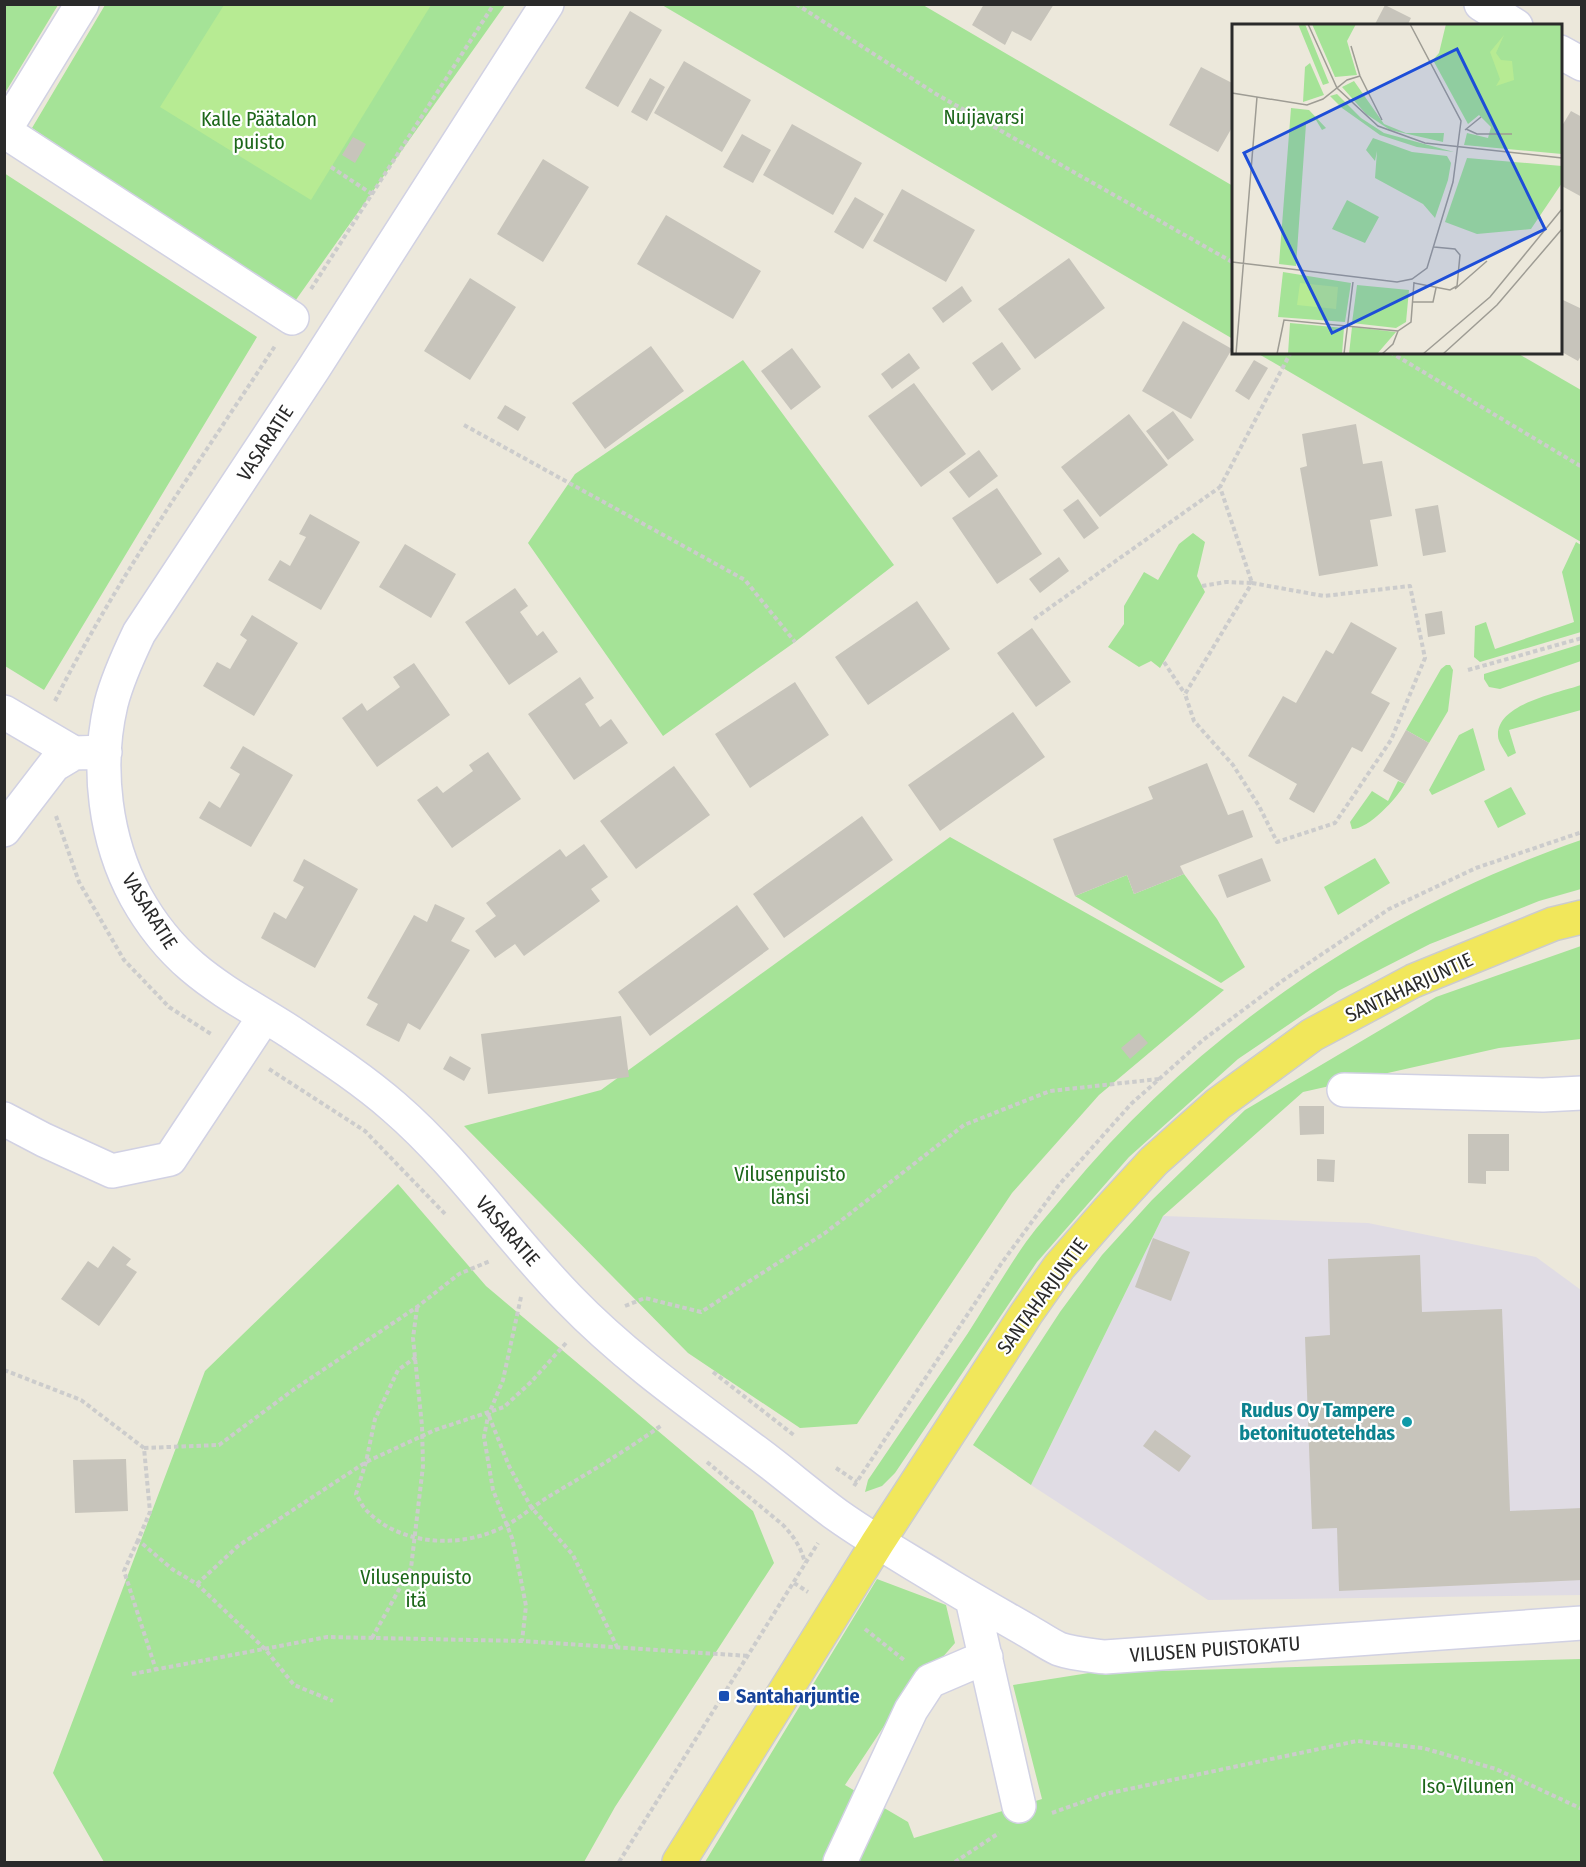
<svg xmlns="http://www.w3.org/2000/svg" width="1586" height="1867" font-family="'Fira Sans Condensed',sans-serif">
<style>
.industrial{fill:#e0dce4}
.green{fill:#a5e397}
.pitch{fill:#b7eb93}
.building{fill:#c7c4bb}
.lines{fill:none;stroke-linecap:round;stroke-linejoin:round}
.minor-casing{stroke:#d1d1e3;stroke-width:36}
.major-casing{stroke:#ccc;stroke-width:36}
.path{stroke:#ccc;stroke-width:4;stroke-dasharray:4.5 3;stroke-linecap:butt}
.minor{stroke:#fff;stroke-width:33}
.major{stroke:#f1e75b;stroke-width:33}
.culture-dot{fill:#0f9aa8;stroke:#fff;stroke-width:2}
.transit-dot{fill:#1a4fb4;stroke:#fff;stroke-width:2}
.labels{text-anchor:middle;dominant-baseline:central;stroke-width:4.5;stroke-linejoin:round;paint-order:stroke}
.park-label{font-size:20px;fill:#1c6719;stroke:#fff}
.street-label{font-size:20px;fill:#2a2a2a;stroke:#fff}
.culture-label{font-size:20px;font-weight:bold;fill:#0d838f;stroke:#fff;text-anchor:end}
.transit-label{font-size:20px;font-weight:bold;fill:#164399;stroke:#fff;text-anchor:start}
.inset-road{fill:none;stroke:#9e9c94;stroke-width:1.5}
.view{fill:#1d4ed8;fill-opacity:0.15;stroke:#1d4ed8;stroke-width:3}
.inset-edge{fill:none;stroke:#2a2a2a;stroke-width:3}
</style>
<rect width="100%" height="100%" fill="#ece8db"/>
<path class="industrial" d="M1163 1216 1368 1223 1536 1257 1581 1290V1595L1208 1600 1031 1485Z"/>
<path class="green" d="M5 4 58 5 5 93 4 5Z
M105 5H505L293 304 32 128Z
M662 5H923L1233 186V339Z
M4 173 257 337 44 690 5 666Z
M1257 353H1517L1581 390V542Z
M743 360 894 565 795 642 663 736 528 543 575 474Z
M1193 533 1205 542 1197 576 1205 592 1160 668 1151 661 1139 667 1108 647 1124 624V606L1144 572 1158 580 1179 544Z
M1576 542 1581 545V632L1480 662 1474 657 1475 626 1486 622 1495 649 1574 622 1562 572Z
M1581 644V661L1500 689 1489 687 1484 679V674Z
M1446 665H1450L1453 670 1448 711 1429 743 1406 730 1441 669Z
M1581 685V710L1509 730 1516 753 1508 757C1505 751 1498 742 1498 736 1496 704 1558 693 1581 685Z
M1473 728 1485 770 1432 795 1429 790 1459 735Z
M1398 781 1405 784C1397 798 1369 829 1352 829L1350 822 1372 791 1388 801Z
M1511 787 1526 814 1498 828 1484 801Z
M950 837 1224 990 1099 1095 1012 1193 857 1424 800 1428 688 1353 464 1126 601 1090Z
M1581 840V889L1539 901 1430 944 1338 991 1238 1059 1129 1157 1037 1262 895 1473 882 1486 865 1492 868 1480C901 1431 935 1382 968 1333 987 1303 1006 1271 1026 1242 1039 1224 1054 1208 1067 1192 1201 1030 1383 908 1581 840Z
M1375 858 1390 883 1338 915 1324 887Z
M1184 874 1217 919 1245 967 1221 983 1075 896 1127 875 1134 894Z
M1581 946V1039L1499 1048 1303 1092 1163 1216 1031 1485 973 1445 1060 1312 1102 1255 1152 1200 1245 1110 1436 997Z
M398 1184 486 1286 753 1511 774 1563 615 1807 584 1862H104L53 1773 205 1371Z
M877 1579 946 1605 955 1643 888 1720 845 1785 908 1822 914 1838 1042 1799 1013 1685 1089 1673 1581 1659V1862H705Z"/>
<path class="pitch" d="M224 5H431L311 200 160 107Z"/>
<path class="building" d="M984 4H1054L1031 41 1012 31 1005 45 972 25Z
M1385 5 1411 18 1407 26H1374Z
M630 11 662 30 618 107 585 88Z
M684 61 751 100 722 152 654 113Z
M1201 67 1234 84V124L1218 152 1169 125Z
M650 78 665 87 647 121 631 112Z
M1571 111 1582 117V197L1560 185V129Z
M792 124 862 163 833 215 763 175Z
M742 134 771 150 753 183 723 167Z
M353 137 366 144 355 163 342 155Z
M543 159 589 187 543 262 497 234Z
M902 189 975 230 946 282 873 241Z
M855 197 884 214 863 249 834 232Z
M666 215 761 271 733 319 637 264Z
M1069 258 1105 308 1035 359 998 309Z
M470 278 516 307 470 380 424 351Z
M962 286 972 301 943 323 932 308Z
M1563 300 1582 309V354L1578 361 1560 351V304Z
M1183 321 1232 349 1191 419 1142 391Z
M1002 342 1021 369 992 391 972 363Z
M651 346 684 391 605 449 572 403Z
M792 348 821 387 791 410 761 371Z
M909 353 920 368 892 389 881 374Z
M1254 360 1268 368 1249 400 1235 391Z
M914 383 966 454 921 487 868 416Z
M505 405 526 417 518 431 497 418Z
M1173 411 1194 440 1168 460 1146 431Z
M1129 414 1168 465 1100 517 1061 467Z
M1356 424 1363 464 1382 461 1392 516 1370 520 1378 566 1319 576 1300 468 1307 466 1302 434Z
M979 450 998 476 969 498 949 472Z
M997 488 1042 554 997 584 952 518Z
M1078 499 1099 528 1084 539 1063 510Z
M1438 505 1446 552 1423 556 1415 509Z
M310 514 360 542 321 610 268 580 280 560 290 566 306 537 299 534Z
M405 544 456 574 431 618 379 587Z
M1059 557 1069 571 1040 593 1029 579Z
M515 588 528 606 520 612 537 636 543 631 558 652 509 685 465 622Z
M917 601 950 649 868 705 835 657Z
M1442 611 1445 634 1428 637 1425 614Z
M252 615 298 643 254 716 203 686 217 662 230 669 247 640 240 635Z
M1351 622 1397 648 1371 693 1390 703 1362 752 1352 747 1314 813 1289 799 1297 784 1248 756 1283 696 1296 703 1326 650 1333 654Z
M1032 628 1071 682 1036 707 997 653Z
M414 663 450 715 377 767 342 718 362 703 367 711 400 687 393 677Z
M580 677 594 698 585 704 600 727 611 719 628 743 574 780 528 714Z
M795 682 829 735 750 788 715 734Z
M1013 712 1045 757 940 831 908 785Z
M1406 730 1429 743 1405 784 1383 771Z
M243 746 293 775 251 847 199 818 209 801 220 808 240 774 230 768Z
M488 752 521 799 452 848 417 800 437 786 443 793 473 771 469 765Z
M1207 763 1228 815 1243 810 1253 837 1180 866 1184 874 1134 894 1127 875 1075 896 1053 839 1153 799 1148 787Z
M674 766 710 815 636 869 600 821Z
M862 816 893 860 784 938 753 894Z
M584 844 608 877 591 889 600 901 524 956 515 944 495 958 475 931 496 916 486 903 560 849 566 857Z
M1262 858 1271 881 1227 898 1218 875Z
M304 859 358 889 315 968 261 938 274 912 286 919 304 887 293 881Z
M435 904 465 918 451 941 470 950 420 1030 408 1023 399 1042 366 1025 378 1004 367 998 414 915 427 922Z
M737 905 769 949 650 1036 618 992Z
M621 1016 629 1077 488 1094 481 1034Z
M1139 1033 1148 1043 1130 1059 1121 1048Z
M450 1056 471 1068 464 1081 443 1069Z
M1299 1106H1324V1134L1300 1135Z
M1468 1134H1509V1171H1486V1184L1468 1183Z
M1317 1159 1335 1160 1334 1182 1317 1181Z
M1153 1238 1190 1252 1171 1301 1135 1287Z
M113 1246 131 1259 126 1265 137 1272 99 1326 61 1299 88 1261 98 1268Z
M1420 1255 1422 1312 1502 1309 1510 1511 1582 1508V1580L1339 1591 1337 1528 1312 1529 1305 1337 1330 1335 1328 1259Z
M1155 1430 1191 1456 1179 1472 1143 1446Z
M126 1459 128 1511 75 1513 73 1460Z"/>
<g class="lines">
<defs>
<path id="minor" d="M547 4 314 368 139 633C128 656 117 680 111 704 96 768 105 840 136 897 176 969 224 990 289 1031 325 1055 362 1079 394 1107 460 1164 509 1238 569 1299 624 1356 689 1402 752 1449 781 1470 808 1494 837 1515 872 1540 910 1561 947 1584 973 1600 1000 1615 1026 1630 1037 1636 1048 1644 1059 1649 1073 1654 1090 1655 1105 1657L1582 1623
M1481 4 1516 26
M1560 52 1582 64
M4 131 292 318
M4 131 82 4
M4 712 74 753 105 752
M4 830 54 765 74 753
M1344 1090 1543 1095 1582 1093
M4 1119 44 1140 112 1171 170 1159 264 1017
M972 1599 1019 1806
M840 1862 911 1710 930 1681 986 1657"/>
<path id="major" d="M679 1862 878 1542 1026 1314 1059 1267 1107 1212 1154 1161 1218 1104 1312 1035 1413 981 1553 924 1582 917"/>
</defs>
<use href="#minor" class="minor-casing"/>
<use href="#major" class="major-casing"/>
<path class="path" d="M796 4 936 94 1234 263
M331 167 372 194
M311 289 494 4
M1390 352 1582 467
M464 425 745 580 795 642
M1252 583 1324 596 1410 586 1425 658 1391 740 1335 823 1277 842 1259 806 1233 765 1194 721 1185 694Z
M1202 586 1226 582 1252 583 1220 487 1291 352
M1034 619 1220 487
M1164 662 1185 694
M1468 670 1582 638
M55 701C116 579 200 461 275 346
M56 816 79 882 124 960 169 1007 211 1034
M269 1069 365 1131 447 1216
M521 1297 503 1380 488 1416 484 1437 493 1490 512 1538 520 1575 526 1606 522 1641
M625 1306 645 1298 701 1312 825 1233 964 1125 1050 1091 1159 1079
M416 1357 398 1370 375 1419 366 1462 356 1494C359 1499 362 1506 366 1510 401 1547 464 1549 507 1525 523 1516 537 1503 553 1494 590 1472 627 1450 662 1425
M4 1370 81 1400 144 1448 150 1512 138 1540 172 1569 197 1584 265 1649 294 1685 333 1701
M713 1372 795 1436
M489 1416 509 1466 531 1507 573 1555 617 1647
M144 1448 219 1445 293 1390 417 1307 459 1274 490 1261
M707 1462 783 1525C794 1537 801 1547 805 1563
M836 1468 857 1482
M854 1486 1001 1264 1058 1186 1131 1104 1203 1040 1282 981 1389 909 1476 868 1582 832
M138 1540 124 1571 156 1670
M794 1583 808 1592
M197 1584 238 1546 366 1462 435 1430 504 1407 531 1382 566 1343
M865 1629 904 1660
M372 1638 411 1568 423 1466 422 1426 413 1338 417 1308
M132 1674 327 1637 522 1641 749 1656
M1052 1813 1105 1794 1357 1741 1423 1748 1496 1769 1582 1809
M619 1862 818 1543
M955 1862 999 1833"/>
<use href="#minor" class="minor"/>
<use href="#major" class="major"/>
</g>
<circle class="culture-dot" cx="1407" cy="1422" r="6"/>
<rect class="transit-dot" x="718" y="1690" width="12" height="12" rx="3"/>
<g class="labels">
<g class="park-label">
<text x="984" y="117">Nuijavarsi</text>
<text x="259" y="119">Kalle Päätalon<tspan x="259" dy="23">puisto</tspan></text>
<text x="790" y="1174">Vilusenpuisto<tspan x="790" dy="23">länsi</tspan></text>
<text x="416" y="1577">Vilusenpuisto<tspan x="416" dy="23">itä</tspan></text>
<text x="1468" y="1786">Iso-Vilunen</text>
</g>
<g class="street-label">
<text transform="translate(265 443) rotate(-57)">VASARATIE</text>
<text transform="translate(150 911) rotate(58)">VASARATIE</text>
<text transform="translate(1409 987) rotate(-25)">SANTAHARJUNTIE</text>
<text transform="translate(508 1231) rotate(49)">VASARATIE</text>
<text transform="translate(1042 1296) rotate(-54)">SANTAHARJUNTIE</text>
<text transform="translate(1215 1649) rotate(-4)">VILUSEN PUISTOKATU</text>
</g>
<g class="culture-label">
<text x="1395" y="1410">Rudus Oy Tampere<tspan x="1395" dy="23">betonituotetehdas</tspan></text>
</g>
<g class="transit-label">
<text x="736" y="1696">Santaharjuntie</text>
</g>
</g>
<g transform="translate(1232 24)">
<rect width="330" height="330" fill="#ece8db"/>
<path d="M66 0H73L97 59 91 61ZM80 0H124L115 17 125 51 103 53ZM214 0H330V130L232 121 235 109 256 114 259 103 247 91 236 100 201 36 207 29ZM78 39 92 71 71 78 73 43ZM122 57 152 100 174 109H212L211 118 158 106 134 90 110 63ZM105 70 129 94 152 109 222 128 185 123 148 111 110 84 98 72ZM59 84 77 86 94 104 90 106 84 96 74 100 64 242 47 240ZM141 114 180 128 215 132 219 139 216 156 203 194 191 180 143 154 145 127 143 137 134 126ZM235 134 330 142V159L299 205 245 210 213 198ZM115 176 147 193 133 219 100 205ZM51 248 119 259 113 298 46 293ZM125 261 177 266 174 298 164 304 120 299ZM58 299 112 304 110 330H56ZM120 303 164 308 145 330H117Z" fill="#a5e397"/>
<path d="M272 11 264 29 269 36 280 37 282 56 264 62 268 55 258 28ZM68 259 106 263 104 285 65 281Z" fill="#b7eb93"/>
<path class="inset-road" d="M76 0 105 64 146 102 193 119 330 134M119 22 128 52 150 96M0 69 75 81 91 75 115 56 128 52M234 105 245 110H280M233 106 249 93M0 238 165 258 180 255 195 244 221 158 229 97 178 0M182 259 218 266 225 262 228 231 223 225 202 223M223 265 255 237M180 278H201L204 264M4 330 25 73M45 330 52 296 166 307M112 330 121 258M150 330 161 320 166 307 179 298 182 258M191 330 258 273 330 185M211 330 265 281 330 205"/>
<path class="view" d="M225 25 313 205 100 309 12 129Z"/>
<rect width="330" height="330" class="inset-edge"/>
</g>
<rect width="1586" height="1867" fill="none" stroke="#2a2a2a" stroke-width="12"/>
</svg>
